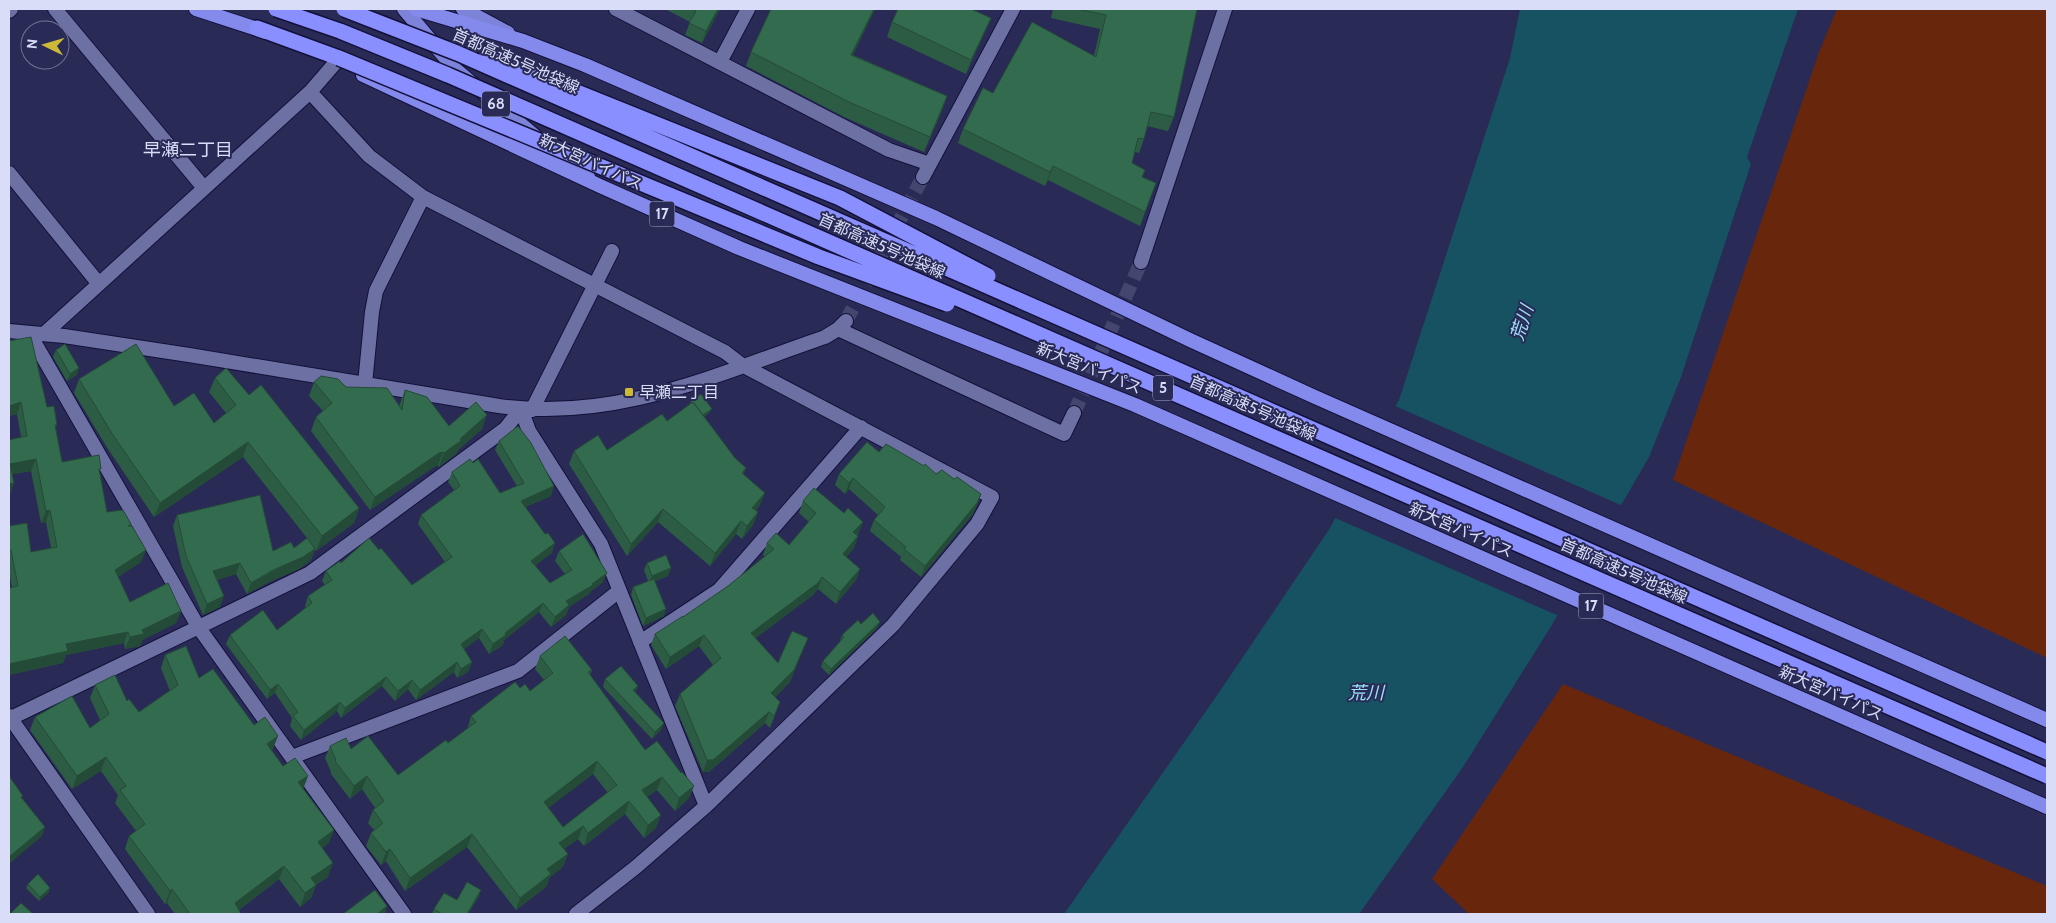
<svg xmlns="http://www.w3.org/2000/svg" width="2056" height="923" font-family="Cabin,'Noto Sans JP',sans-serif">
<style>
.green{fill:#68260d}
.water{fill:#165262}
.pier{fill:#292b56}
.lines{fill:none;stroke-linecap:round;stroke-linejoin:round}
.minor-tunnel{stroke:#43466e;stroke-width:14;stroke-dasharray:14 7;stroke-linecap:butt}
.minor-casing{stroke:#13113a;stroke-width:16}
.primary-casing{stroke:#13113a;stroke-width:16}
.trunk-casing{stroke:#13113a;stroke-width:16}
.motorway-casing{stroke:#13113a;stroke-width:18}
.minor{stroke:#6c70a2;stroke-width:14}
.primary{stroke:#7e83da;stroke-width:14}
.trunk{stroke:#8489ec;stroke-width:14}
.motorway{stroke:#8a8fff;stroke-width:15}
.motorway-bridge-casing{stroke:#13113a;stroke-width:18;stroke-linecap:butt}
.motorway-bridge{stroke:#8a8fff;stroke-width:15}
.wall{fill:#2c5c44;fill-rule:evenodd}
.shaded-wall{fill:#244b37}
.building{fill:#336b4f;stroke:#244b37;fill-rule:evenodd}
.poi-dot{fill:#ceb838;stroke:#292b56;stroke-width:2}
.labels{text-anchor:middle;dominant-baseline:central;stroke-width:4;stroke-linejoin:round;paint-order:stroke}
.shield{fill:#292b56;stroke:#a4a8c7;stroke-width:1}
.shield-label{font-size:15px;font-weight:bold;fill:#d9ddf8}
.street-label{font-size:16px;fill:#d9ddf8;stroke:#292b56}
.poi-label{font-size:16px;fill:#d9ddf8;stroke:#292b56;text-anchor:start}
.neighbourhood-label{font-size:18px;fill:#d9ddf8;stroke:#292b56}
.water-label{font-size:18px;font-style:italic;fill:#9ae1f7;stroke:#292b56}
</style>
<rect width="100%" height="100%" fill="#292b56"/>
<path class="green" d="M1837 9H2047V658L1673 480 1819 52Z
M1563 684 2047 886V914H1469L1432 879Z"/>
<path class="water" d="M1520 9H1798L1747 157 1751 164 1681 377 1649 457 1550 628 1463 767 1359 914H1064L1220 691 1330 528 1399 400 1510 58Z"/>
<path class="pier" d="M1393 405 1623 506 1559 616 1333 517Z"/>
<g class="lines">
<path class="minor-tunnel" d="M846 321 923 177
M1074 413 1141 262"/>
<defs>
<path id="minor" d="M55 9 204 188
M616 9 889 150 930 164
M9 11 11 9
M720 62 748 9
M310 92 369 156 423 197 725 352 742 365 992 497 977 524 893 625 706 806 636 867 576 914
M9 173 99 284
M923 177 1013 9
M1141 262 1225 9
M838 329 1064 434 1074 413
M9 331 64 336 189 355 499 406C617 422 717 374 825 337L838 329 846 321
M29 333 199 628 404 914
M44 334 310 92 336 62
M365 384 372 312 376 291 423 197
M521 409 529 431 601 544 706 806
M532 410 612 251
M640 642 719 590 861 427
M9 716 148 914
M9 719 310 573 505 429 521 409
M292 757 518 671 619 591"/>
<path id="primary" d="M404 9 455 69 536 137
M463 9 508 33
M553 150 588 177"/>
<path id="trunk" d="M196 9 266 32
M416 9 523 41 585 65 936 218 1190 340 1315 397 2047 720
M363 75 600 186 739 248 1135 405 2047 807"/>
<path id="motorway" d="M257 28 339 58"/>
</defs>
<use href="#minor" class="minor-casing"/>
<use href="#primary" class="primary-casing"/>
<use href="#trunk" class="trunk-casing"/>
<use href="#motorway" class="motorway-casing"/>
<use href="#minor" class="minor"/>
<use href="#primary" class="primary"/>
<use href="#trunk" class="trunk"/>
<use href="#motorway" class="motorway"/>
<defs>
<path id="motorway-bridge" d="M276 9 340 31 448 75 2047 776
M344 9 457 53 2047 752
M487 56 840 198 988 276
M339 58 819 257 947 304"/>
</defs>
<use href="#motorway-bridge" class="motorway-bridge-casing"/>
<use href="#motorway-bridge" class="motorway-bridge"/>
</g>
<path class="wall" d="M665 9H720L702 43 685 35 690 22Z
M771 9H875L853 55 947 96 942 111 924 152 844 117 746 66 751 52Z
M1053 9H1197L1174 117 1168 131 1147 126 1144 139 1139 153 1135 152 1132 163 1142 178 1156 183 1140 226 1048 180 1045 186 958 143 963 129 993 93 1094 56 1100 29 1051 18Z
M991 18 985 32 966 74 887 37 892 22Z
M9 341 47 407 56 429 62 462 100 474 107 512 131 524V526L141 562 118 577 130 602 181 611 176 623 142 640 140 646 125 649 124 643 66 655 63 663 9 675V588H12L9 571V526L31 552 51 548 46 522 41 523 31 471 12 474 10 495H9V440L21 437 17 414 9 416Z
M56 350 77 375 67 381 53 357Z
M215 378 249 395 359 508 354 523 316 551 315 549 311 560 299 569 269 582 247 594 236 574 217 580 220 607 203 615 182 567 173 526 177 515 273 551 294 548 307 538 243 457 154 517 108 449 74 393 79 379 174 406 214 423 226 413 209 392Z
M314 382 346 387 399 406 405 390 449 426 482 429 458 450 456 454 439 467 438 465 434 467 370 510 311 431 316 417 323 411 309 396Z
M691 401 710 412 704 417 735 458 746 468 743 474 760 505 756 510 758 512 753 525 742 539 736 534 710 566 658 522 627 556 569 464 574 451 607 450 667 421 690 404Z
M499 441 551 496 525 507 552 553 535 565 550 583 565 574 555 561 559 551 603 582 590 592 589 594 569 607 566 615 551 627 539 612 504 640 503 645 489 654 479 638 464 649 472 662 468 672 457 678 454 672 416 700 408 689 395 701 382 686 341 718 337 711 301 740 290 726 292 718 275 693 267 699 226 644 230 635 277 630 306 608 305 606 308 596 325 585 322 581 326 571 341 563 412 585 445 562 418 524 421 515 454 490 448 482 452 472 473 463 500 493 517 486 495 450Z
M879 452 936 474 954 479 981 494 977 505 973 514 921 577 900 560 901 557 870 531 874 520 878 515 849 489 845 494 835 485 839 474Z
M803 501 844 513 863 522 858 534 857 535 858 536 854 548 846 557 860 569 856 580 836 604 818 589 813 595 755 638 778 663 803 649 790 682 775 697 780 702 770 728 765 723 709 772H703L675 706 680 694 713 665 699 646 666 669 651 645 655 634 683 617 728 586 765 557 763 555 767 543 789 545 809 522 799 513Z
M647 563 671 568 668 576 655 581 664 616 643 626 631 595 633 587 648 581 644 570Z
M861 624 878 627 829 675 821 667 823 661 841 641H840L842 635Z
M165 655 199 678 254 725 273 749 271 750 283 766 308 776 303 788 329 843 322 848 328 877 316 885 311 898 300 907 279 879 239 910 241 914H175L167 903 165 904 125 849 129 836 136 831 115 803 118 795 101 771 72 789 30 730 35 717 90 728 100 720 90 698 95 685 127 701 139 712 170 691 161 668Z
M540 656 592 670 590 675 645 750 689 798 675 811 657 790 647 797 656 828 644 838 625 814 584 846 578 839 564 849 563 867 550 877 546 887 516 910 467 847 405 891 386 861 381 865 366 846 371 833 374 830 368 823 373 810 375 808 362 789 350 799 331 774V772L325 758 330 746 351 749 398 775 448 743 467 730 471 716 520 688 530 691 544 680 535 669ZM593 774 608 793 563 827 548 808Z
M605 679 636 693 661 730 652 739 603 687Z
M28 884 49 892 39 901 26 888Z
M479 896 468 914H432L434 909 457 900Z"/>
<path class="shaded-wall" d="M718 9H720L702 43 706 31Z
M874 9H875L846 69 851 55Z
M991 18 985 32 966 74 971 60Z
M947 96 942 111 924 152 930 137Z
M1053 166 1048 180 1045 186 1050 172Z
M79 368 77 375 67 381 70 374Z
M21 402 17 414 9 416V406Z
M712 409 710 412 700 420 702 416Z
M487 415 482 429 458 450 456 454 439 467 444 453Z
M248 442 243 457 154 517 160 503Z
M443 452 438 465 434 467 370 510 375 497 439 453Z
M36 459 31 471 9 475 10 464Z
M853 478 849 489 845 494 849 483Z
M14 483 10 495H9V484Z
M554 486 551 496 517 511 521 501Z
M765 493 760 505 748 520 752 508Z
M981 494 977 505 973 514 921 577 925 566Z
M359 508 354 523 316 551 322 536Z
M663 509 658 522 627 556 631 544Z
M50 510 46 522 41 523 46 511Z
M758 512 753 525 742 539 747 526Z
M741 521 736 534 710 566 715 553Z
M863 522 858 534 849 544 853 532Z
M858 536 854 548 839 566 843 554Z
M555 543 552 553 528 571 531 561Z
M315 549 311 560 299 569 269 582 247 594 251 583Z
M146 550 141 562 111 581 115 570Z
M240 563 236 574 209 582 213 571Z
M671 568 668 576 649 583 652 576Z
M860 569 856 580 836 604 840 592Z
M607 573 603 582 590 592 589 594 569 607 566 615 551 627 555 617 566 601Z
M822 577 818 589 813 595 747 645 751 633Z
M224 596 220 607 203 615 207 604Z
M543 603 539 612 504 640 503 645 489 654 493 644 505 633Z
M666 609 664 616 643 626 646 618Z
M181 611 176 623 142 640 140 646 125 649 130 637 142 630Z
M880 622 878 627 829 675 831 669Z
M482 629 479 638 457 654 461 644Z
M128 632 124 643 66 655 63 663 9 675V664L66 644Z
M704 635 699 646 666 669 670 657Z
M808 638 790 682 767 705 771 693Z
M457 662 454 672 416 700 420 690Z
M472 662 468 672 457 678 461 669Z
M386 677 382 686 341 718 345 708Z
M412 680 408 689 395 701 398 691Z
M278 684 275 693 267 699 270 690Z
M638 686 635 694 633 690Z
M340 702 337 711 301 740 304 730Z
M769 712 765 723 709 772H703L707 760Z
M664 723 661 730 652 739 655 732Z
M278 736 273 749 262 757 267 744Z
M106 757 101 771 72 789 77 776Z
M597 761 593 774 539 815 544 802Z
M308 776 303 789 298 782Z
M367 776 362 789 350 799 354 786Z
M662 777 657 790 637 803 642 790Z
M694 786 689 798 675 811 679 798Z
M629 801 625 814 584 846 588 833Z
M661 815 656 828 644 838 648 825Z
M583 826 578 839 554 856 559 843Z
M45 827 42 836 9 864V857Z
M334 830 329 843 313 855 318 842Z
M472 834 467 847 405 891 410 878Z
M390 849 386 861 381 865 386 852Z
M568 854 563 867 550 877 546 887 516 910 520 898 547 869Z
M333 863 328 877 316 885 311 898 300 907 311 878Z
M284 866 279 879 233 914 235 903Z
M50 888 49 892 39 901 40 897Z
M172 889 167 903 165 904 170 891Z
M481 890 479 896 468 914H467Z
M387 906 385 914H377Z"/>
<path class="building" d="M692 9H718L706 31 689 23 696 11Z
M771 9H874L851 55 947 96 930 137 849 102 751 52Z
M898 9H971L991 18 971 60 892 22Z
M1077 9H1197L1174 117 1151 112 1144 139 1138 138 1132 163 1145 170 1142 177 1156 183 1145 212 1053 166 1050 172 963 129 983 88 993 93 1032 22 1096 57 1106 15Z
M31 337 47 407 54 406 57 425H55L62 462 99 455 101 469H99L107 512 123 510 131 524 128 526H132L146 550 115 570 130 602 168 583 181 611 142 630 144 634 130 637 128 632 66 644 68 651 9 664V646H10L9 640V588L18 586 11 550H9V526L27 523 31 552 57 547 50 510 46 511 36 459 10 464 14 483 9 484V440L27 436 21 402 9 406V341Z
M65 344 79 368 70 374 56 350Z
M136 344 174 406 194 393 214 423 236 405 215 378 226 368 249 395 261 385 359 508 322 536 248 442 160 503 113 435 79 379Z
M321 376 338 379 346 387 387 388 402 410 405 390 427 397 449 426 476 402 487 415 460 439 462 440 444 453 443 452 439 453 375 497 316 417 332 403 314 382Z
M701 394 712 409 703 415 693 402 692 403 691 401Z
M693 402 735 458 746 468 742 473 765 493 752 508 758 512 747 526 741 521 715 553 663 509 631 544 574 451 598 435 607 450 662 414 667 421Z
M518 426 531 443 554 486 521 501 545 534 548 533 555 543 531 561 550 583 572 570 559 551 583 534 607 573 592 584 593 585 566 601 569 605 555 617 543 603 505 633 506 635 493 644 482 629 461 644 472 662 461 669 457 662 420 690 412 680 398 691 386 677 345 708 340 702 304 730 293 716 298 712 278 684 270 690 230 635 263 610 277 630 312 603 308 596 332 580 326 571 340 561 341 563 369 538 379 550 381 548 412 585 452 557 421 515 460 486 452 472 470 459 473 463 478 459 500 493 524 483 499 441Z
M867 442 879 452 886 444 924 466 925 464 936 474 942 470 954 479 957 477 981 494 977 503 925 566 904 549 906 547 874 520 885 507 853 478 849 483 839 474Z
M814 488 844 513 848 508 863 522 853 532 858 536 843 554 860 569 840 592 822 577 818 583 751 633 778 663 792 631 808 638 794 670 771 693 780 702 774 716 769 712 713 760H707L680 694 721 658 704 635 670 657 655 634 683 616V617L728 586 774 549 767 543 776 533 789 545 816 513 803 501Z
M260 495 273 551 291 542 294 548 307 538 315 549 303 557 273 570 251 583 240 563 213 571 224 596 207 604 186 556 177 515Z
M666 555 671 568 652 576 647 563Z
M654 579 666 609 646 618 633 587Z
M873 613 880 622 831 669 823 661 844 637 842 635 858 620 861 624Z
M565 636 592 670 588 672 645 750 657 741 681 773 682 772 694 786 679 798 662 777 642 790 661 815 648 825 629 801 588 833 583 826 559 843 568 854 547 869 551 874 520 898 472 834 410 878 390 849 386 852 371 833 383 823 373 810 384 801 367 776 354 786 335 761 336 760 330 746 346 738 351 749 368 736 398 775 446 740 448 743 476 722 471 716 515 682 520 688 525 684 530 691 553 673 540 656ZM597 761 617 785 563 827 544 802Z
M186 646 199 678 213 669 254 725 265 717 278 736 267 744 283 766 295 758 308 776 298 782 334 830 318 842 333 863 311 878 316 885 305 893 284 866 235 903 241 914H190L172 889 170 891 129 836 145 824 120 790 126 786 106 757 77 776 35 717 72 696 90 728 109 714 95 685 115 675 127 701 129 699 139 712 178 685 165 655Z
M621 666 638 686 633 690 664 723 655 732 605 679Z
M9 776 23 796 21 797 45 827 9 857Z
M38 874 50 888 40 897 28 884Z
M467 882 481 890 467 914H442L434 909 444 893 457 900Z
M375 890 387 906 377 914H343Z
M21 903 33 914H10Z"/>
<rect class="poi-dot" x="624" y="387" width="10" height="10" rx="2.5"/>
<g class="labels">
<g class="shield">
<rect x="482" y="91.5" width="28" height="25" rx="4"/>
<rect x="649.5" y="201.5" width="25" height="25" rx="4"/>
<rect x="1153" y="375.5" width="20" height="25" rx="4"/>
<rect x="1578.5" y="593.5" width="25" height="25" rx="4"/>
</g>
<g class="shield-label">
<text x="496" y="104">68</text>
<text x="662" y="214">17</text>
<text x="1163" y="388">5</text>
<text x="1591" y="606">17</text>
</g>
<g class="street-label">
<text transform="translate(516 61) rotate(24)">首都高速5号池袋線</text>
<text transform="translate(591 162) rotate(25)">新大宮バイパス</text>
<text transform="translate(882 246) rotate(24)">首都高速5号池袋線</text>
<text transform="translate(1089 368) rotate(22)">新大宮バイパス</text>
<text transform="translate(1253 408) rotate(24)">首都高速5号池袋線</text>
<text transform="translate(1461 530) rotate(24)">新大宮バイパス</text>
<text transform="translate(1624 571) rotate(24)">首都高速5号池袋線</text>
<text transform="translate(1831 693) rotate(24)">新大宮バイパス</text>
</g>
<g class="poi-label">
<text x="639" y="392">早瀬二丁目</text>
</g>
<g class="neighbourhood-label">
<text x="188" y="150">早瀬二丁目</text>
</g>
<g class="water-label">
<text transform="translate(1522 323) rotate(-72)">荒川</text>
<text x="1366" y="693">荒川</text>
</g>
</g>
<rect width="2056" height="923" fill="none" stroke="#d9ddf8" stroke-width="20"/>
<g transform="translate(45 45) rotate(275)"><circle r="24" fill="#292b56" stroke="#6f7297"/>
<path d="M0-4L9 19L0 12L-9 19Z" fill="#ceb838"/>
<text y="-8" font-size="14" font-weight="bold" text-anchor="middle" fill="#d9ddf8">N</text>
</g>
</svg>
